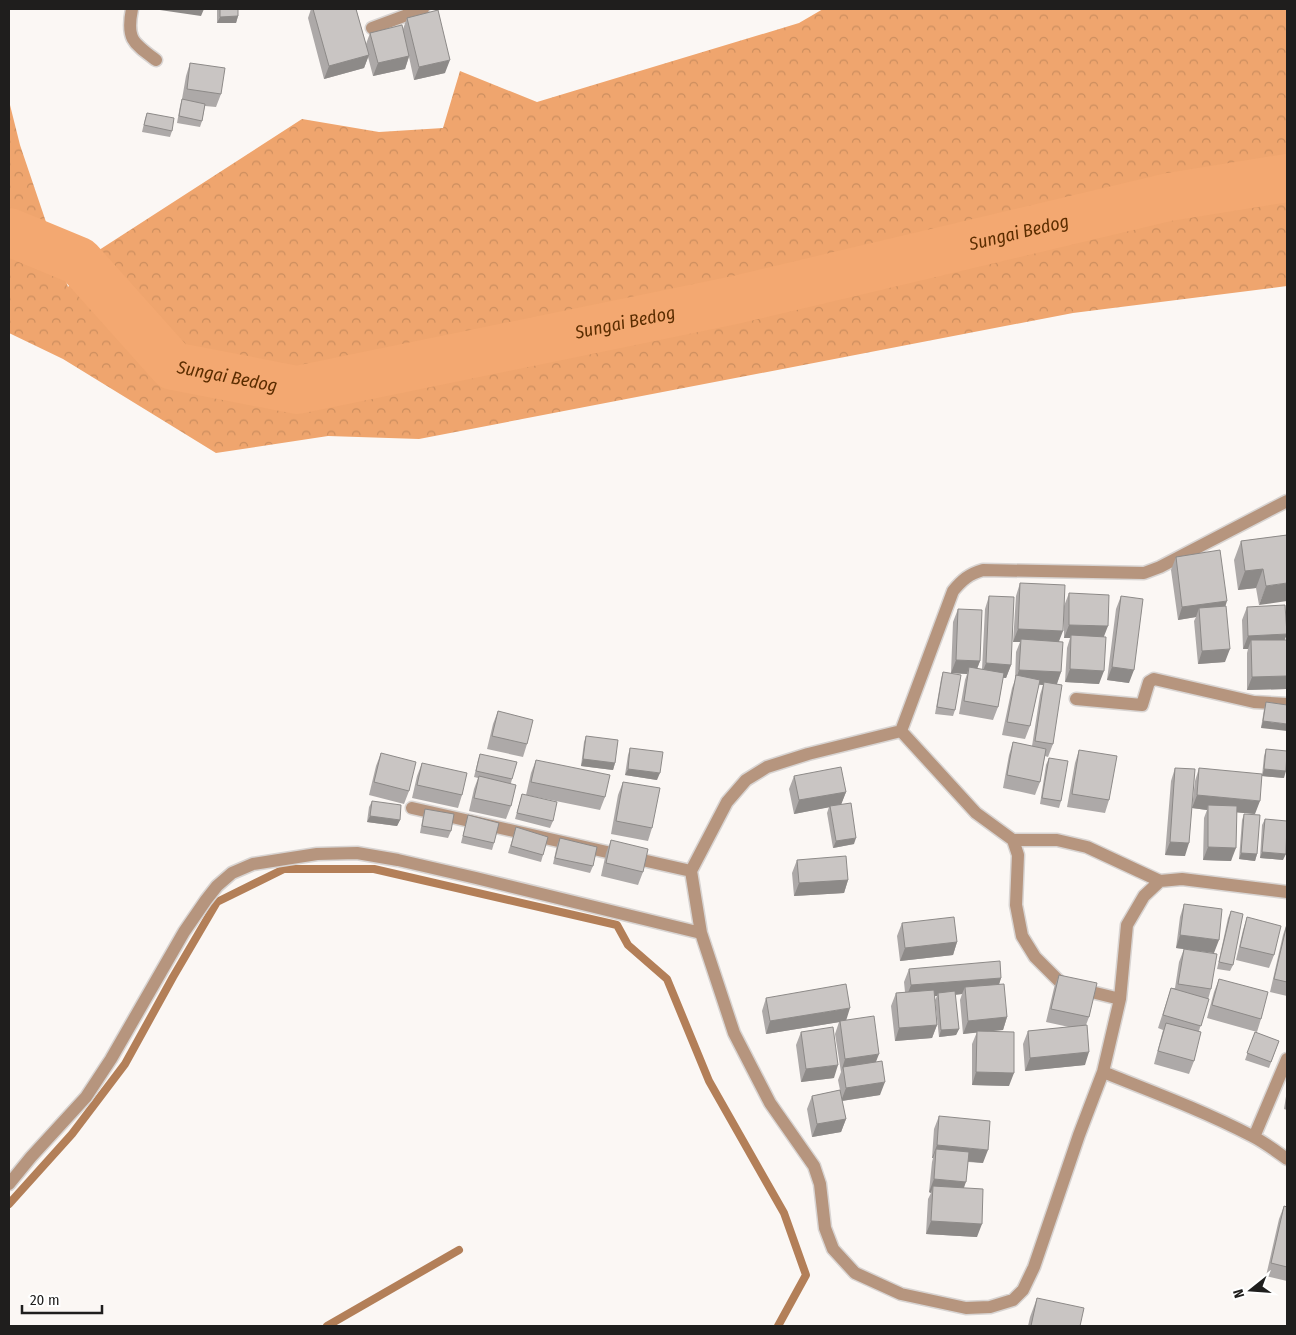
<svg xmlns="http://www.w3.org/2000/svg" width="1296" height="1335" font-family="'Fira Sans Condensed',sans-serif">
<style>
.forest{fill:url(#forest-crowns)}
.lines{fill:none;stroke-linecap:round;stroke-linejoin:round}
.stream{stroke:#b37f58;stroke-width:8}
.river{stroke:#f3a871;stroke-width:48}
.minor-casing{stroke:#d8d4d2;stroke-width:15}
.minor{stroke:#b6957e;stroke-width:12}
.wall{fill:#ada9a8}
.shaded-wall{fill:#8d8a88}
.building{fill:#c9c5c3;stroke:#8d8a88}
.labels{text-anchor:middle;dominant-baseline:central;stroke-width:5;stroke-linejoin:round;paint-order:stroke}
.water-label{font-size:18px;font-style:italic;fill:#5b2d00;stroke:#fff}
</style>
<defs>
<pattern id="forest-crowns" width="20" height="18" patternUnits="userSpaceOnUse" patternTransform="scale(1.25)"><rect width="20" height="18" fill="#efa56e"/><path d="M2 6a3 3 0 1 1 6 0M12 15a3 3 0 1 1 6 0" fill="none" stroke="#cc8e5f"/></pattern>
</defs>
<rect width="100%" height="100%" fill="#fbf7f4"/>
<path class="forest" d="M823 9H1287V286L1073 313 419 439 328 436 216 453 63 359 9 333V101L20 145 68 287 96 252 302 119 379 132 443 128 460 71 537 102 799 23Z"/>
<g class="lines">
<path class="stream" d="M9 1204 72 1134 125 1064 173 977 217 902 284 869H374L617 925 628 945 667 979 709 1081 784 1213 806 1275 778 1326
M327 1326 459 1250"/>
<path class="river" id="s1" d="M9 232 79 261 173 366 297 390 735 300 1169 197 1287 178"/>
<defs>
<path id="minor" d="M132 9C126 39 133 43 156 60
M372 28 423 9
M1076 699 1142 705 1149 682 1154 679 1254 702 1287 704
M901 731 976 813 1013 840 1018 855 1016 905 1022 936 1035 957 1063 985 1120 999 1103 1072 1079 1135 1034 1267 1023 1290 1013 1300 990 1307 966 1308 901 1294 855 1273 833 1249 825 1228 820 1184 814 1166 770 1103 734 1033 701 933 691 871 727 802 746 780 767 767 808 754 901 731 953 591C962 580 969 574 983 570L1144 573 1160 567 1287 501
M412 808 691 871
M1013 840H1057L1087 847 1160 881 1182 879 1287 892
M1120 999 1127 925 1144 896 1160 881
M1103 1072C1153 1092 1204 1111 1252 1136 1264 1142 1276 1151 1287 1159
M1254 1137 1287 1059
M9 1184 31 1157 86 1097 111 1059 184 932 206 900 217 886 232 873 253 864 317 854 357 853 398 860 476 878 701 933"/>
</defs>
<use href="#minor" class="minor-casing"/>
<use href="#minor" class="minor"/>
</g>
<path class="wall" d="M217 9H238V16L236 23H217Z
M311 9H358H356L366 44 370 33 403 29 407 18 445 73 414 80 409 57 405 69 373 76 368 57 364 68 324 79 308 18Z
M190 63 221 94 216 107 205 106 202 121 200 127 177 123 180 106 182 99 186 76Z
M147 113 172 131 170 137 142 132 145 119Z
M1287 535 1259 605 1256 588 1238 590 1234 560 1241 541Z
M1176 557 1225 606V662L1198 664 1194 621 1196 617 1178 620 1171 570Z
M1020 583 1059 641 1061 672 1057 684 1053 744 1048 757 1045 756 1040 782 1035 795 1003 788 1009 755 1013 742 1032 746 1040 695 1043 685 1039 684 1030 726 1025 739 1002 735 1012 688 1015 680 1016 652 1020 642H1013L1016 596Z
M1069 593 1104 637 1099 684 1065 682 1067 648 1070 638H1064V606Z
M989 596 1011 665 1006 678H1003L998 707 993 720 959 714 965 680 967 674 951 673 953 622 958 609 980 661 977 669H982L985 609Z
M1121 596 1129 683 1107 680 1116 609Z
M1247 607 1284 640H1287V685L1286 689 1247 690V653L1248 649H1243L1242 620Z
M943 672 955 710 953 716 935 714 941 679Z
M1266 702 1287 705 1261 728 1264 709Z
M498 711 527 744 523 757 487 749 493 724Z
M586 736 615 763 613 770 581 766 584 742Z
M630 748 657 780 625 775 628 755Z
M1266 749 1284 778 1262 776 1264 756Z
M1079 750 1109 800 1105 813 1067 807 1075 763Z
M381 753 409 791 404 804 369 795 376 766Z
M480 754 512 779 511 783V806L506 819 469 811 474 789 478 778 474 777 478 760Z
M1049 758 1061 801 1059 808 1040 804 1046 765Z
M536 760 605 797 600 810 526 795 531 773Z
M422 763 462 795 458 808 412 798 417 776Z
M1175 768 1185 856 1165 855 1171 781Z
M1199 768 1255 814 1237 812 1231 861 1203 860 1204 818 1207 810 1192 808 1195 781Z
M794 776 846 792 841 804 854 844 833 848 827 813 829 807 794 814 789 789Z
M623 782 652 828 648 841 611 834 618 795Z
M522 794 553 821 550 828 515 819Z
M372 801 400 820 397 826 367 822 369 807Z
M425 809 451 831 448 838 420 833 423 816Z
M1244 814 1257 854 1255 861 1239 859 1242 820Z
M468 816 494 843 492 850 461 843 466 822Z
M1265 819 1283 860 1260 858 1262 825Z
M516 827 543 855 541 862 508 853Z
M560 838 593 866 590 873 553 864 557 845Z
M611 840 643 872 638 885 601 876 606 853Z
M797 860 848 880 844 893 794 896 792 873Z
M1184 904 1214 953 1176 948 1180 917Z
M1231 911 1233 965 1230 971 1217 969 1228 918Z
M1247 917 1274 955 1269 968 1236 960 1243 930Z
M902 923 957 942 953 955 900 961 897 936Z
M1287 923V996L1270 992 1283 935Z
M1184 949 1211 989 1199 1031 1194 1061 1189 1074 1154 1064 1163 1030 1158 1028 1171 988H1175L1179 962Z
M909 969 1001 978 999 984 1007 1017 1003 1030 988 1031 1009 1086 972 1085V1044L977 1032 963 1034 960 1000 962 994 955 995 959 1029 956 1035 939 1037 935 1000 937 996H934L937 1025 932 1038 895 1041 891 1006 896 993 905 992 904 982Z
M1059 975 1089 1017 1086 1025 1085 1065 1025 1071 1023 1044 1028 1031 1069 1027 1046 1022 1054 988Z
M1219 979 1261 1019 1257 1032 1207 1018 1214 992Z
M766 998 846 1020 876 1062 880 1095 842 1101 846 1119 841 1132 812 1137 807 1109 812 1096 840 1090 838 1080 841 1072 835 1034 839 1022 766 1034 762 1011Z
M801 1032 834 1078 801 1082 796 1045Z
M1255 1032 1279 1041 1269 1068 1245 1060Z
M1287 1090V1110L1284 1109Z
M939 1116 983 1163 968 1162 964 1188 977 1237 926 1234 928 1199 931 1193 929 1192 932 1162 933 1158H932L934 1129Z
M1284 1206 1287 1207V1281L1266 1276 1279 1219Z
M1037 1298 1080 1326H1028L1030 1317Z"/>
<path class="shaded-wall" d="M153 9H204L201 16Z
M238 16 236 23H217L220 17Z
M369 55 364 68 324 79 329 66Z
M409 56 405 69 373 76 378 63Z
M450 60 445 73 414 80 419 67Z
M1263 569 1256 588 1238 590 1245 571Z
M1287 583V601L1259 605 1266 586Z
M1227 601 1223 614 1199 608 1196 617 1178 620 1182 607Z
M1069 625 1108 626 1103 639 1071 635 1070 638H1064Z
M1018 629 1063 631 1058 644 1021 639 1020 642H1013Z
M1287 634 1282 647 1251 640 1248 649H1243L1248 636Z
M1230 649 1225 662 1198 664 1202 651Z
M956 660 980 661 975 674 969 667 967 674 951 673Z
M986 663 1011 665 1006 678 981 676Z
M1112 667 1134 670 1129 683 1107 680Z
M1070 669 1104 671 1099 684 1065 682Z
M1019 670 1061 672 1056 686 1044 682 1043 685 1015 683Z
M1287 676V685L1286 689 1247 690 1252 677Z
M1263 721 1287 724V731L1261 728Z
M583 759 615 763 613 770 581 766Z
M628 769 660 773 657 780 625 775Z
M1264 769 1286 771 1284 778 1262 776Z
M846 792 841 805 794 814 799 800Z
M1197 795 1260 801 1255 814 1208 810V805L1207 810 1192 808Z
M370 816 400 820 397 826 367 822Z
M856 838 854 844 833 848 836 841Z
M1170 842 1189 843 1185 856 1165 855Z
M1208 847 1236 848 1231 861 1203 860Z
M1262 852 1286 854 1283 860 1260 858Z
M1241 853 1257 854 1255 861 1239 859Z
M848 880 844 893 794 896 799 883Z
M1180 935 1219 940 1214 953 1176 948Z
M957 942 953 955 900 961 905 948Z
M1001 978 997 991 965 987 962 994 938 996V993L937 996 906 998 911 985Z
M850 1008 846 1021 766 1034 770 1021Z
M1007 1017 1003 1030 963 1034 968 1021Z
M937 1025 932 1038 895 1041 899 1028Z
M959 1029 956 1035 939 1037 941 1030Z
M1089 1052 1085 1065 1025 1071 1030 1058Z
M879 1054 874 1067H843L841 1072 845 1059Z
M838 1065 834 1078 801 1082 806 1069Z
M976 1072 1014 1073 1009 1086 972 1085Z
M885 1082 880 1095 841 1101 846 1088Z
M846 1119 841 1132 812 1137 817 1124Z
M937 1145 988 1150 983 1163 936 1158V1149L933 1158H932Z
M934 1179 966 1182 961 1195 933 1186 931 1193 929 1192Z
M931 1221 982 1224 977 1237 926 1234Z"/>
<path class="building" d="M220 9H238V16L220 17Z
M313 9H356L369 55 329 66Z
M438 10 450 60 419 67 407 18Z
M402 25 409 56 378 63 370 33Z
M190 63 225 68 221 94 187 89Z
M182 99 205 104 202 121 179 116Z
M147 113 174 118 172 131 144 125Z
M1287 535V583L1266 586 1263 569 1245 571 1241 541Z
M1220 550 1227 601 1182 607 1176 557Z
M1020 583 1065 585 1063 631 1018 629Z
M1069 593 1109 595 1108 626 1069 625Z
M989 596 1014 597 1011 665 986 663Z
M1121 596 1143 599 1134 670 1112 667Z
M1285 605 1287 634 1248 636 1247 607Z
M1226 606 1230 649 1202 651 1199 608Z
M958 609 982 610 980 661 956 660Z
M1071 635 1106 637 1104 671 1070 669Z
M1021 639 1063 642 1061 672 1019 670Z
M1251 640H1287V676L1252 677Z
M969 667 1004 673 998 707 964 701Z
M943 672 961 675 955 710 937 707Z
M1016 675 1040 680 1030 726 1007 722Z
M1044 682 1062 685 1053 744 1035 741Z
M1266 702 1287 705V724L1263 721Z
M498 711 533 720 527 744 492 736Z
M586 736 618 740 615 763 583 759Z
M1013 742 1046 749 1040 782 1007 775Z
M630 748 663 752 660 773 628 769Z
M1266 749 1287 751 1286 771 1264 769Z
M1079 750 1117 756 1109 800 1072 794Z
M381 753 416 762 409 791 374 782Z
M480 754 517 762 512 779 476 771Z
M1049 758 1068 761 1061 801 1042 798Z
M536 760 610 775 605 797 531 782Z
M422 763 467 773 462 795 417 785Z
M841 767 846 792 799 800 794 776Z
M1175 768 1195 769 1189 843 1170 842Z
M1199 768 1262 774 1260 801 1197 795Z
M479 776 516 785 511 806 474 798Z
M623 782 660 788 652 828 616 821Z
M522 794 557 802 553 821 517 813Z
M372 801 401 805 400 820 370 816Z
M851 803 856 838 836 841 830 806Z
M1208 805 1237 806 1236 848 1208 847Z
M425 809 454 814 451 831 422 826Z
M1244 814 1260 815 1257 854 1241 853Z
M468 815 499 823 494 843 463 836Z
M1265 819 1287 821 1286 854 1262 852Z
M516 827 548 837 543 855 511 846Z
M560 838 597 847 593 866 555 858Z
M611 840 648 849 643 872 606 863Z
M846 856 848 880 799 883 797 860Z
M1184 904 1222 909 1219 940 1180 935Z
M1231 911 1243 914 1233 965 1219 962Z
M954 917 957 942 905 948 902 923Z
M1247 917 1281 926 1274 955 1240 947Z
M1287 924V982L1274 979Z
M1184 949 1217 954 1211 989 1178 984Z
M1000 961 1001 978 911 985 909 969Z
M1059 975 1097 983 1089 1017 1051 1009Z
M1219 979 1268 992 1261 1019 1212 1005Z
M846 984 850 1008 770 1021 766 998Z
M1004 984 1007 1017 968 1021 965 987Z
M1171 988 1209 999 1201 1026 1163 1015Z
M934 990 937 1025 899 1028 896 993Z
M955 991 959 1029 941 1030 938 993Z
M874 1016 879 1054 845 1059 840 1021Z
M1166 1023 1201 1032 1194 1061 1158 1051Z
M1087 1025 1089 1052 1030 1058 1028 1031Z
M833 1027 838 1065 806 1069 801 1032Z
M977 1031 1014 1032V1073L976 1072Z
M1255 1032 1279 1041 1271 1062 1247 1053Z
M882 1061 885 1082 846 1088 843 1067Z
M840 1090 846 1119 817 1124 812 1096Z
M939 1116 990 1121 988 1150 937 1145Z
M936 1149 969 1152 966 1182 934 1179Z
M933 1186 983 1189 982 1224 931 1221Z
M1284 1206 1287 1207V1267L1271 1263Z
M1037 1298 1084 1308 1080 1326H1031Z"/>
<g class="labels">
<g class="water-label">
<text stroke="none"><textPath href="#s1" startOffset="1082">Sungai Bedog</textPath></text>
<text stroke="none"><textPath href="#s1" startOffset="678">Sungai Bedog</textPath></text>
<text stroke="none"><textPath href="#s1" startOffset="272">Sungai Bedog</textPath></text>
</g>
</g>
<rect width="1296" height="1335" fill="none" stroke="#1f1e1d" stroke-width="20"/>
<g transform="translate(1251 1290) rotate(253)" stroke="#ffffff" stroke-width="4" paint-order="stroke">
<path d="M0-4L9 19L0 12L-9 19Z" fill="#1f1e1d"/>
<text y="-8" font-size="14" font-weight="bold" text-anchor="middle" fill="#1f1e1d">N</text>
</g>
<path d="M22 1305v8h80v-8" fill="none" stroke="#1f1e1d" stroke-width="2.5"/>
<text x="30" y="1305" font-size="15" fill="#1f1e1d" stroke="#ffffff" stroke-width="4" paint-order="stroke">20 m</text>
</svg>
